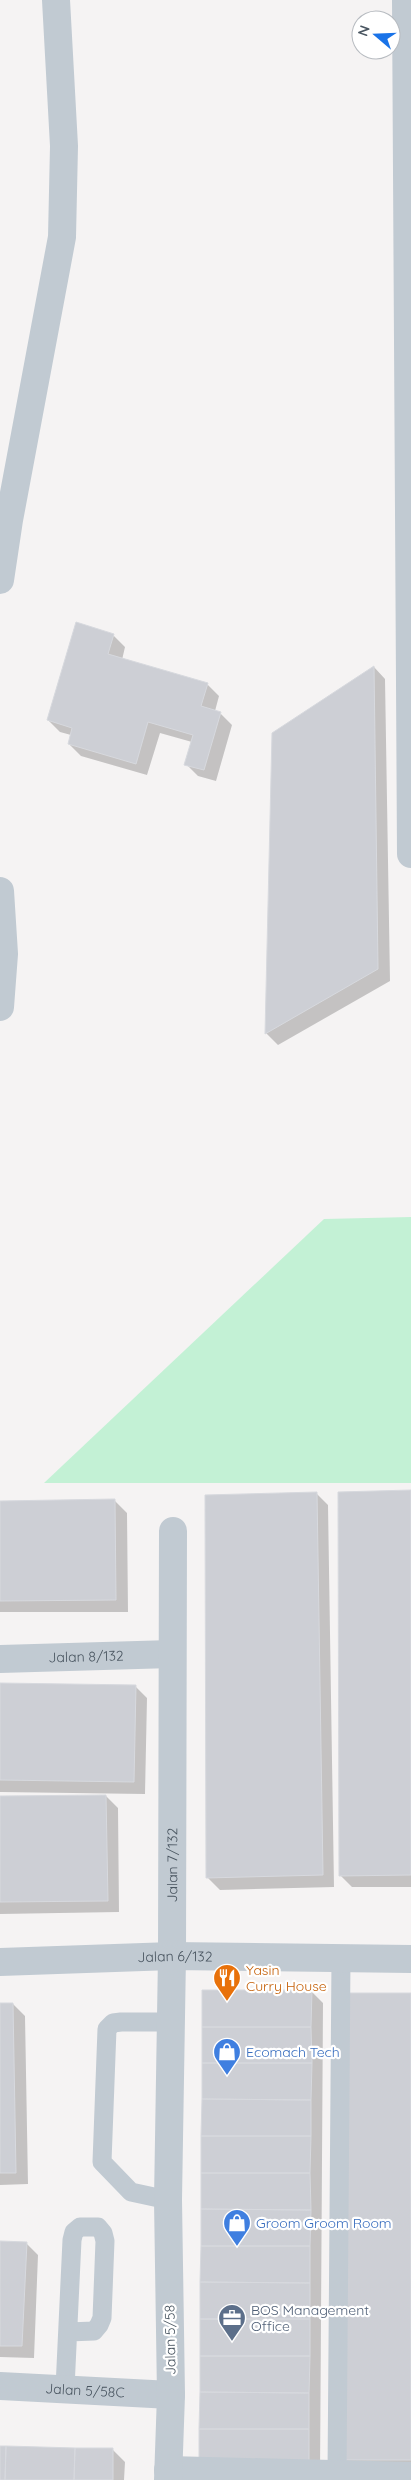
<svg xmlns="http://www.w3.org/2000/svg" width="411" height="2480" font-family="Quicksand,sans-serif">
<style>
.green{fill:#c3f1d5}
.shadow{fill:#0003}
.building{fill:#cdcfd5;stroke:#d7d9de}
.lines{fill:none;stroke-linecap:round;stroke-linejoin:round}
.service{stroke:#c1cad2;stroke-width:19}
.minor{stroke:#c1cad2;stroke-width:28}
.labels{text-anchor:middle;dominant-baseline:central;stroke-width:4.5;stroke-linejoin:round;paint-order:stroke}
.street-label{font-size:14px;fill:#4a5661;stroke:#fff}
.food-label{font-size:14px;fill:#c56008;stroke:#fff;text-anchor:start}
.shop-label{font-size:14px;fill:#366cbe;stroke:#fff;text-anchor:start}
.service-label{font-size:14px;fill:#4e5e75;stroke:#fff;text-anchor:start}
</style>
<rect width="100%" height="100%" fill="#f5f3f3"/>
<path class="green" d="M411 1217V1483H44L324 1219Z"/>
<path class="shadow" d="M113 635 125 647 122 660 207 684 219 696 215 711 220 713 232 725 216 781 198 776 186 764 192 742 160 733 147 775 81 756 69 744 71 735 60 732 48 720Z
M374 667 385 679 390 981 278 1045 266 1033Z
M411 1491V1887H352L340 1875Z
M316 1493 328 1505 334 1887 220 1890 208 1878Z
M115 1501 127 1513 128 1612H0V1502Z
M0 1684 135 1686 147 1698 145 1794 0 1792Z
M106 1796 118 1808 119 1912 0 1914V1797Z
M311 1991 323 2003 320 2477H213Z
M411 1994V2477L361 2476 345 2460Z
M13 2004 25 2016 28 2184 0 2185V2005Z
M0 2242 26 2243 38 2255 34 2358 0 2357Z
M0 2448 113 2450 125 2462 124 2480H0Z"/>
<path class="building" d="M76 622 114 634 108 654 208 683 201 706 221 712 204 770 184 765 193 735 148 722 136 764 68 744 72 728 47 720Z
M374 666 378 969 265 1034 272 733Z
M411 1490V1875L339 1876 338 1492Z
M317 1492 323 1875 206 1878 205 1495Z
M115 1499 116 1600 0 1601V1501Z
M0 1683 136 1685 134 1782 0 1780Z
M106 1795 108 1901 0 1902V1796Z
M202 1990H312L311 2027H202Z
M346 1993H411V2460H343Z
M0 2003H13L16 2173H0Z
M202 2027H311L312 2063H202Z
M202 2063H312L311 2100 202 2099Z
M202 2099 311 2100V2136H201Z
M201 2136H311L310 2173H201Z
M201 2173H310L311 2210 201 2209Z
M201 2209 311 2210 310 2246H201Z
M0 2241 27 2242 22 2346H0Z
M201 2246H310V2283L200 2282Z
M200 2282 310 2283V2319H200Z
M200 2319H310V2356H200Z
M200 2356H310L309 2393 200 2392Z
M200 2392 309 2393V2429H199Z
M199 2429H309V2465H199Z
M0 2446H6L5 2480H0Z
M6 2446 75 2448 74 2480H5Z
M75 2448H113V2480H74Z"/>
<g class="lines">
<path class="service" d="M168 2200 131 2192 102 2162 107 2029 113 2023 121 2022H171
M65 2388 72 2240 74 2232 80 2227H98L103 2233 105 2241 102 2318 99 2325 94 2331 68 2332
M337 2475 341 1958"/>
<g class="minor">
<path d="M406 0 411 854"/>
<path d="M0 580 9 520 62 237 64 146 56 0"/>
<path d="M0 891 4 954 0 1007"/>
<path id="s1" d="M0 1659 172 1654"/>
<path id="s2" d="M0 1962 172 1956 411 1959"/>
<path id="s3" d="M0 2386 171 2395"/>
<path d="M168 2470 411 2476"/>
<path id="s4" d="M168 2480 171 2395 168 2200 172 1956 173 1531"/>
</g>
</g>
<defs>
<symbol id="restaurant-pin" viewBox="-11 -11 22 30"><path d="M0 17L-7.5 6A9.5 9.5 0 1 1 7.5 6Z" fill="#e8710a" stroke="#fff"/><path d="M-5-6h1v4h1v-4h1v4h1v-4h1v5L-1.5 .5V6h-2V.5L-5-1ZM5-6V6H3V1.5H1.5Q1.5-4 5-6Z" fill="#fff"/></symbol>
<symbol id="shop-pin" viewBox="-11 -11 22 30"><path d="M0 17L-7.5 6A9.5 9.5 0 1 1 7.5 6Z" fill="#3f7fe0" stroke="#fff"/><path d="M-5-2.5h2.3a2.7 3.5 0 0 1 5.4 0H5L5.5 6h-11ZM-1.5-2.5h3a1.5 2.3 0 0 0-3 0Z" fill="#fff"/></symbol>
<symbol id="office-pin" viewBox="-11 -11 22 30"><path d="M0 17L-7.5 6A9.5 9.5 0 1 1 7.5 6Z" fill="#5c6f8a" stroke="#fff"/><path d="M-6-3h4V-5.5h4V-3h4V5H-6ZM-1-4.5V-3h2v-1.5ZM-6 0V1H6V0Z" fill="#fff"/></symbol>
</defs>
<g fill-rule="evenodd">
<use href="#restaurant-pin" x="211" y="1962" width="32" height="43"/>
<use href="#shop-pin" x="211" y="2036" width="32" height="43"/>
<use href="#shop-pin" x="221" y="2207" width="32" height="43"/>
<use href="#office-pin" x="216" y="2302" width="32" height="43"/>
</g>
<g class="labels">
<g class="street-label">
<text stroke="none"><textPath href="#s1" startOffset="86">Jalan 8/132</textPath></text>
<text stroke="none"><textPath href="#s4" startOffset="615">Jalan 7/132</textPath></text>
<text stroke="none"><textPath href="#s2" startOffset="175">Jalan 6/132</textPath></text>
<text transform="translate(170 2340) rotate(-91)">Jalan 5/58</text>
<text stroke="none"><textPath href="#s3" startOffset="85">Jalan 5/58C</textPath></text>
</g>
<g class="food-label">
<text x="246" y="1970">Yasin<tspan x="246" dy="16">Curry House</tspan></text>
</g>
<g class="shop-label">
<text x="246" y="2052">Ecomach Tech</text>
<text x="256" y="2223">Groom Groom Room</text>
</g>
<g class="service-label">
<text x="251" y="2310">BOS Management<tspan x="251" dy="16">Office</tspan></text>
</g>
</g>
<g transform="translate(376 35) rotate(289)"><circle r="24" fill="#ffffff" stroke="#b7bbc0"/>
<path d="M0-4L9 19L0 12L-9 19Z" fill="#1a73e8"/>
<text y="-8" font-size="14" font-weight="bold" text-anchor="middle" fill="#4a5661">N</text>
</g>
</svg>
